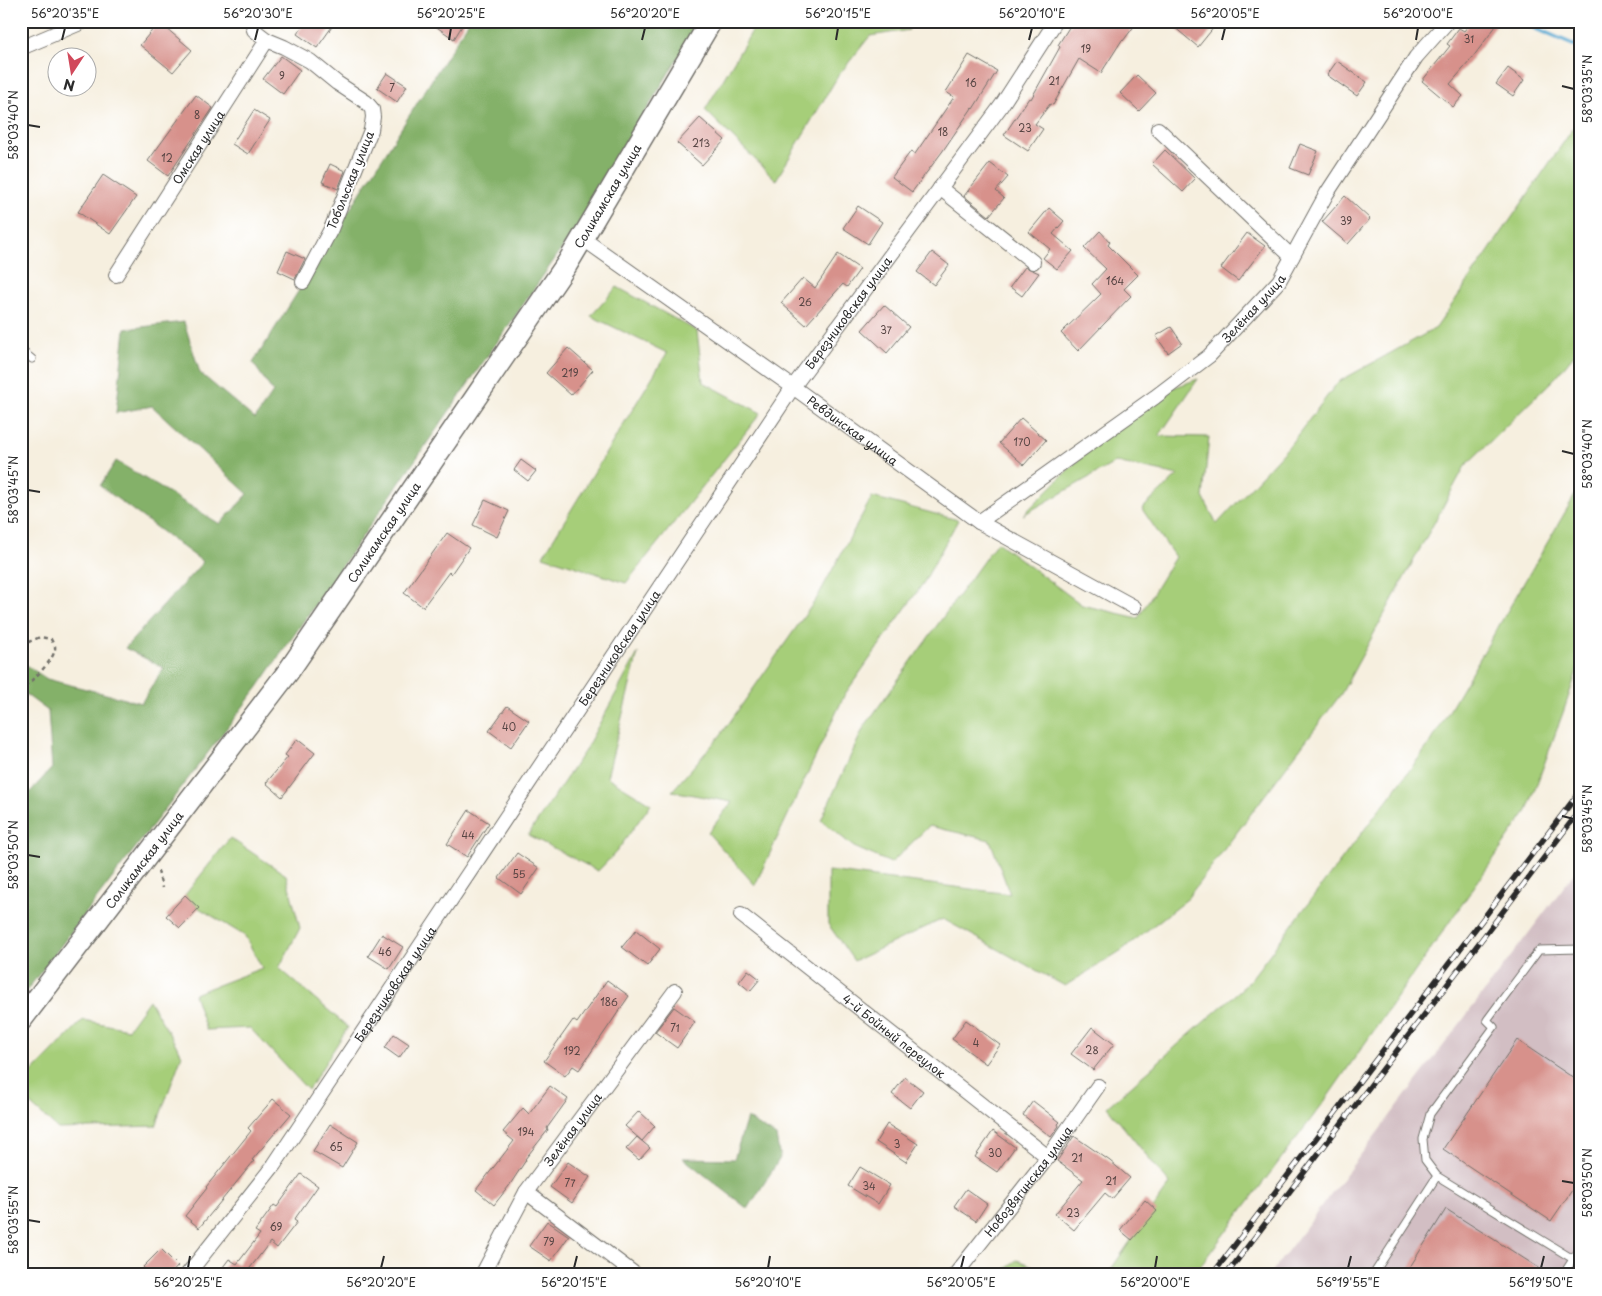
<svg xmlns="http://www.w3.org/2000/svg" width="1602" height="1296" font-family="'Playpen Sans',sans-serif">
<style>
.industrial{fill:#d2bec3}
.green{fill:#a6ce79;stroke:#687c52}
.forest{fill:#84b169;stroke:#586e4a}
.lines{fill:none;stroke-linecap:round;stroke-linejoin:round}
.stream{stroke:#55a7d0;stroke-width:4.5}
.building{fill:#d7918b}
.service-casing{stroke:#72706a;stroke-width:9}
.minor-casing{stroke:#72706a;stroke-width:16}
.primary-casing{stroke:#72706a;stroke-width:24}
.path{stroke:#72706a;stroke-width:2.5;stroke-dasharray:4 4;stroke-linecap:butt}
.service{stroke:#fff;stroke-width:7}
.minor{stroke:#fff;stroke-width:14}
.primary{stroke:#fff;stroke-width:21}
.rail-casing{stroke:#2b2b2b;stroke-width:5.5}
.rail{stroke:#fff;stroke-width:4;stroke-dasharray:11;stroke-linecap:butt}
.ticks{fill:none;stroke:#2b2b2b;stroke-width:2}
.labels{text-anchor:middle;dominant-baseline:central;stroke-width:4;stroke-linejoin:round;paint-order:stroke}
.number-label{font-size:10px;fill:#564443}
.street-label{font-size:12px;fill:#2b2b2b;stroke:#fff}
.neatline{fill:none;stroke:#2b2b2b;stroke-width:2}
.ticks-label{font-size:12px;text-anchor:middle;fill:#2b2b2b}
</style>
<rect width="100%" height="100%" fill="#fff"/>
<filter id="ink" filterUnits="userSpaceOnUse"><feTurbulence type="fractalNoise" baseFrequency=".02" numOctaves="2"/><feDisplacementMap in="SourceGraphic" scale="10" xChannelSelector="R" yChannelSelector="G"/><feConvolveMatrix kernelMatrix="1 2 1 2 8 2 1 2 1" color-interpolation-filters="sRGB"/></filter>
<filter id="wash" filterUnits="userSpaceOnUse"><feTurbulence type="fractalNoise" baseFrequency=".0096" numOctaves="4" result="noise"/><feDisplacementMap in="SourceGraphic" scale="20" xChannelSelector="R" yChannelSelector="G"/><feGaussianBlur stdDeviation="1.12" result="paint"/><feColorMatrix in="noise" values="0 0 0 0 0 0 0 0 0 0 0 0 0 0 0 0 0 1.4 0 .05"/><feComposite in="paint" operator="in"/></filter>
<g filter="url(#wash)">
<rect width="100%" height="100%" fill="#f6efdf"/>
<path class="industrial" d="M1581 864V1275H1270L1274 1269Z"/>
<path class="green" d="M758 21H903L909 30 870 36 838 76 776 180 705 110Z
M1581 117V346L1556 377 1465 466 1341 694 1186 900 1122 950 1065 986 943 919 854 961 828 924V871L1010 894 990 840 929 826 891 863 854 847 821 820 864 727 997 542 1082 605 1138 618 1175 557 1142 509 1178 475 1116 462 1023 515 1098 440 1161 392 1198 379 1159 436 1209 437 1203 497 1217 524 1289 446 1338 382 1436 328Z
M617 287 697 331 703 382 761 413 626 583 543 556 667 353 591 316Z
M1581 485V659L1564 710 1527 811 1324 1102 1193 1275H1107L1170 1184 1107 1107 1247 984 1431 742Z
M872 497 958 520 924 582 845 694 755 885 708 833 732 802 672 791 720 736 817 598Z
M638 653 607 777 651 804 617 851 598 871 528 835 584 752Z
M230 838 286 875 300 928 279 968 348 1027 308 1090 250 1028 206 1030 194 994 262 968 245 936 199 908 185 895Z
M149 1000 182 1055 156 1126 58 1129 21 1096V1084L83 1020 128 1029Z
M1017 1260 1056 1275H999L1008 1266Z"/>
<path class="forest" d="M469 21H700L572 234 258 687 21 998V802L52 768 48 711 21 691V662L47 679 141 703 164 668 125 648 203 562 100 486 116 461 220 524 248 494 152 406 116 413 125 329 184 322 200 373 255 419 273 392 253 363Z
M747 1118 776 1136 780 1158 748 1209 683 1158 734 1159Z"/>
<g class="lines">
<path class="stream" d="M1518 21 1581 48"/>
</g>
<g id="blocks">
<path class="building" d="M306 21H336L317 48 297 34Z
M428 21H465L454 39Z
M1073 21H1138L1123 41 1122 40 1101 73 1079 59 1053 105 1050 104 1035 124 1043 129 1028 151 1004 135 1029 98 1031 99 1060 47 1058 45Z
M1167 21H1219L1198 47Z
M1472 21H1489L1496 26 1470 61 1450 84 1463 96 1453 107 1422 81 1450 46 1447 44 1459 28 1464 31Z
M159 22 192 50 173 72 140 45Z
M969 55 997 71 973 109 972 108 942 152 912 192 892 177 911 151 915 154 954 97 946 92Z
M281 56 300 70 283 94 263 79Z
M1337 61 1367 82 1357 96 1327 75Z
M1508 68 1524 80 1513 96 1496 84Z
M387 73 407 86 397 102 377 88Z
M1137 75 1156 93 1139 111 1120 93Z
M196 95 213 108 168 176 148 161Z
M254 110 270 120 248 154 232 144Z
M700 118 725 140 702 165 677 143Z
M1300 144 1318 151 1308 175 1290 168Z
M1165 150 1195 179 1183 192 1152 164Z
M990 163 1008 177 996 191 1004 198 989 216 964 196Z
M330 164 345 171 338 189 322 182Z
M103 175 136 197 110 234 78 212Z
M1345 196 1370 219 1348 244 1322 222Z
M858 206 882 222 868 244 843 228Z
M1049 208 1064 221 1053 234 1073 251 1057 269 1043 258 1050 249 1029 232Z
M1100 231 1110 242 1108 245 1138 275 1124 289 1131 296 1078 351 1061 333 1101 294 1092 284 1106 269 1084 248Z
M1247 233 1265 246 1238 281 1221 268Z
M287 251 305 259 295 279 278 271Z
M932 252 949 265 934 285 917 272Z
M838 254 860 269 847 287 843 284 806 325 781 303 803 278 815 288Z
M1025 267 1039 273 1022 296 1010 287Z
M884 305 909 327 887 353 862 330Z
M1171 327 1182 343 1168 353 1156 336Z
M568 348 593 370 571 395 546 373Z
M1021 418 1046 440 1024 465 999 443Z
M521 460 536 471 528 481 514 470Z
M485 500 509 511 497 537 473 525Z
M447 533 469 548 451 574 449 572 423 607 404 593Z
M507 706 529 721 511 747 489 731Z
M297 739 315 753 282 797 266 783 288 757 285 755Z
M469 810 489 823 467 857 447 844Z
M517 853 539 868 521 894 499 878Z
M185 895 199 908 180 928 166 916Z
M636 930 660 949 647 966 622 947Z
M382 934 403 947 389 969 368 956Z
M748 970 760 979 750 991 739 982Z
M607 980 629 996 579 1070 573 1066 565 1076 544 1061 573 1020 577 1023Z
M674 1007 695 1022 677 1048 655 1032Z
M966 1020 1000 1045 986 1064 952 1039Z
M1092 1027 1114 1044 1093 1070 1071 1054Z
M394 1034 409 1044 399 1058 385 1048Z
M1517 1040 1581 1083V1177L1551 1221 1443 1149Z
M905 1077 923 1091 910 1108 892 1094Z
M550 1086 568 1099 547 1128 548 1130 525 1159 526 1160 509 1186 494 1205 476 1190 514 1141 503 1132 523 1108 529 1114Z
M273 1099 291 1114 252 1160 254 1161 199 1228 185 1216 207 1188 206 1187 251 1131 248 1128Z
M1033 1101 1060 1122 1058 1124 1059 1126 1051 1137 1023 1115Z
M639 1111 655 1126 642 1141 625 1126Z
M330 1124 358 1142 342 1168 313 1151Z
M887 1124 918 1144 906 1162 876 1142Z
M993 1131 1015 1147 997 1172 975 1157Z
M1074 1136 1110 1161 1130 1178 1112 1199 1105 1193 1074 1230 1055 1214 1083 1180 1057 1161Z
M637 1137 650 1148 639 1160 626 1149Z
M568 1162 590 1177 572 1203 550 1187Z
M860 1167 890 1185 878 1204 848 1186Z
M301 1174 318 1186 294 1220 297 1222 277 1248 270 1242 247 1272 251 1275H217L229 1259 237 1264 260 1234 255 1231 274 1205 277 1207Z
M966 1189 987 1204 976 1221 954 1206Z
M1145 1200 1157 1211 1132 1240 1120 1230Z
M1446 1209 1550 1275H1405Z
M547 1221 569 1236 551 1261 529 1246Z
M161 1249 178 1266 170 1275H151L143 1267Z"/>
</g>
</g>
<g filter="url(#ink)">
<use href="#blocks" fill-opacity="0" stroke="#72706a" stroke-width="1"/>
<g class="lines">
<defs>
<path id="service" d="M21 350 32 359
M1437 1176 1425 1160 1423 1139 1430 1114 1494 1027 1487 1020 1539 950 1581 949
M1373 1275 1437 1176 1573 1259
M1563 1275 1581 1247"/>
<g id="minor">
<path d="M267 40 284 47 310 61 337 83 366 102 372 109 373 117 371 130 331 229 303 282"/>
<path d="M21 48 85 21"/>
<path d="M1158 129 1292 257"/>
<path d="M940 188 1033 262"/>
<path id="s1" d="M582 238 793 387 979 522 1134 607"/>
<path id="s2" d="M116 275 267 40 254 30 253 25 255 21"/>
<path id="s3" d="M979 522 1155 397 1209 356 1279 281 1327 193 1416 57 1448 21"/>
<path id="s4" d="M741 915 1048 1157"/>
<path d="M526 1192 636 1275"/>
<path id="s5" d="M187 1275 274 1165 793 387 1001 106 1056 21"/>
<path id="s6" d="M482 1275 526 1192 675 991"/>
<path id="s7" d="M955 1275 1048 1157 1098 1086"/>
</g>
<g id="primary">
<path id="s8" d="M21 1020 288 672 567 264 711 21"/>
</g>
</defs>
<use href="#service" class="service-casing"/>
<use href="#minor" class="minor-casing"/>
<use href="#primary" class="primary-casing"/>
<path class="path" d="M21 642 24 644 40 637 51 639C51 640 55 646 55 646 57 659 30 682 21 690
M158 871 162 888"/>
<use href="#service" class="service"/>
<use href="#minor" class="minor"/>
<use href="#primary" class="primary"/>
<defs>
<path id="rail" d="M1212 1275 1581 790
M1226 1275 1581 809
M1579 1275 1581 1272"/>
</defs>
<use href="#rail" class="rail-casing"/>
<use href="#rail" class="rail"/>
</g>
</g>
<path class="ticks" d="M62 40 65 28M255 40 258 28M449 40 451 28M642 40 645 28M836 40 838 28M1029 40 1032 28M1222 40 1225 28M1416 40 1418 28M1562 86 1574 89M28 125 40 127M1562 451 1574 454M28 490 40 492M1562 816 1574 819M28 855 40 857M1562 1181 1574 1183M28 1220 40 1222M188 1268 190 1256M381 1268 384 1256M574 1268 577 1256M768 1268 770 1256M961 1268 964 1256M1155 1268 1157 1256M1348 1268 1351 1256M1541 1268 1544 1256"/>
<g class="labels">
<g class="number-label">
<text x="1469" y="38">31</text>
<text x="1086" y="48">19</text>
<text x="282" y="75">9</text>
<text x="1054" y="80">21</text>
<text x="971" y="82">16</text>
<text x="392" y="87">7</text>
<text x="197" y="114">8</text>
<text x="1025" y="127">23</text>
<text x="943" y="131">18</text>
<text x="701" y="142">213</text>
<text x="167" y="157">12</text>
<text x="1346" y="220">39</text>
<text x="1115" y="280">164</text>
<text x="805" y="301">26</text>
<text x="886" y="329">37</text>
<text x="570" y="372">219</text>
<text x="1022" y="441">170</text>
<text x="509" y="726">40</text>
<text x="468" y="834">44</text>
<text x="519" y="873">55</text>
<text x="385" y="951">46</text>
<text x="609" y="1001">186</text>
<text x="675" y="1027">71</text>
<text x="976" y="1042">4</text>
<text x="1092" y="1049">28</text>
<text x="572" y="1050">192</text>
<text x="526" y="1131">194</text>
<text x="897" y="1143">3</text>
<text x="336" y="1146">65</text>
<text x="995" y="1152">30</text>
<text x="1077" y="1157">21</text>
<text x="1111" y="1180">21</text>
<text x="570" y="1182">77</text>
<text x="869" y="1185">34</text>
<text x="1073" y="1212">23</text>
<text x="276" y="1226">69</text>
<text x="549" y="1241">79</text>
</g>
<g class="street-label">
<text stroke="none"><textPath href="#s2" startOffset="152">Омская улица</textPath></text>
<text transform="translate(350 180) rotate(-68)">Тобольская улица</text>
<text stroke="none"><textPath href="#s8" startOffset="1012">Соликамская улица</textPath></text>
<text stroke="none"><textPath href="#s3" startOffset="349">Зелёная улица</textPath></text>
<text stroke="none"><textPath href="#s5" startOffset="1168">Березниковская улица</textPath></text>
<text stroke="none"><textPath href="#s1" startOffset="332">Ревдинская улица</textPath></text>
<text stroke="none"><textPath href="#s8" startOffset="608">Соликамская улица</textPath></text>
<text stroke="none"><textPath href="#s5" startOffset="762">Березниковская улица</textPath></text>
<text stroke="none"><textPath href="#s8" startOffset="202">Соликамская улица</textPath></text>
<text stroke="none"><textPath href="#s5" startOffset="358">Березниковская улица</textPath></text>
<text stroke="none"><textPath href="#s4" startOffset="195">4-й Бойный переулок</textPath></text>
<text stroke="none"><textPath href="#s6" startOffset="172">Зелёная улица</textPath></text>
<text stroke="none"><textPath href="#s7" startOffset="119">Новозвягинская улица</textPath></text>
</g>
</g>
<rect width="1602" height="1296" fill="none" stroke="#fff" stroke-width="55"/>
<g transform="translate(72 72) rotate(192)"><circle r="24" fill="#ffffff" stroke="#aaaaaa"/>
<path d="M0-4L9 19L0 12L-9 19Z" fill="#d1495b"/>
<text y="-8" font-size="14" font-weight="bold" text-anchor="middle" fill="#2b2b2b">N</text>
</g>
<rect x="28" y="28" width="1546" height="1240" class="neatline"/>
<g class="ticks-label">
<text x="65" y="18">56°20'35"E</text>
<text x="258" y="18">56°20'30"E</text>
<text x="451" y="18">56°20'25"E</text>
<text x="645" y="18">56°20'20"E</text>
<text x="838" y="18">56°20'15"E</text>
<text x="1032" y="18">56°20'10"E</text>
<text x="1225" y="18">56°20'05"E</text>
<text x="1418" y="18">56°20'00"E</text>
<text transform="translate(1588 89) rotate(-90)" y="4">58°03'35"N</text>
<text transform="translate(14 125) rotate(-90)" y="4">58°03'40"N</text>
<text transform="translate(1588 454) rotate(-90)" y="4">58°03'40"N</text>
<text transform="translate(14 490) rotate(-90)" y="4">58°03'45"N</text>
<text transform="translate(1588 819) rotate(-90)" y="4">58°03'45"N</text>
<text transform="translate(14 855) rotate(-90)" y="4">58°03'50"N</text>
<text transform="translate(1588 1183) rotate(-90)" y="4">58°03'50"N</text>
<text transform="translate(14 1220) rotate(-90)" y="4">58°03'55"N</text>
<text x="188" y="1287">56°20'25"E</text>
<text x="381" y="1287">56°20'20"E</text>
<text x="574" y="1287">56°20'15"E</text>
<text x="768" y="1287">56°20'10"E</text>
<text x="961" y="1287">56°20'05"E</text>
<text x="1155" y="1287">56°20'00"E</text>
<text x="1348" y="1287">56°19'55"E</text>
<text x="1541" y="1287">56°19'50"E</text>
</g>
</svg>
